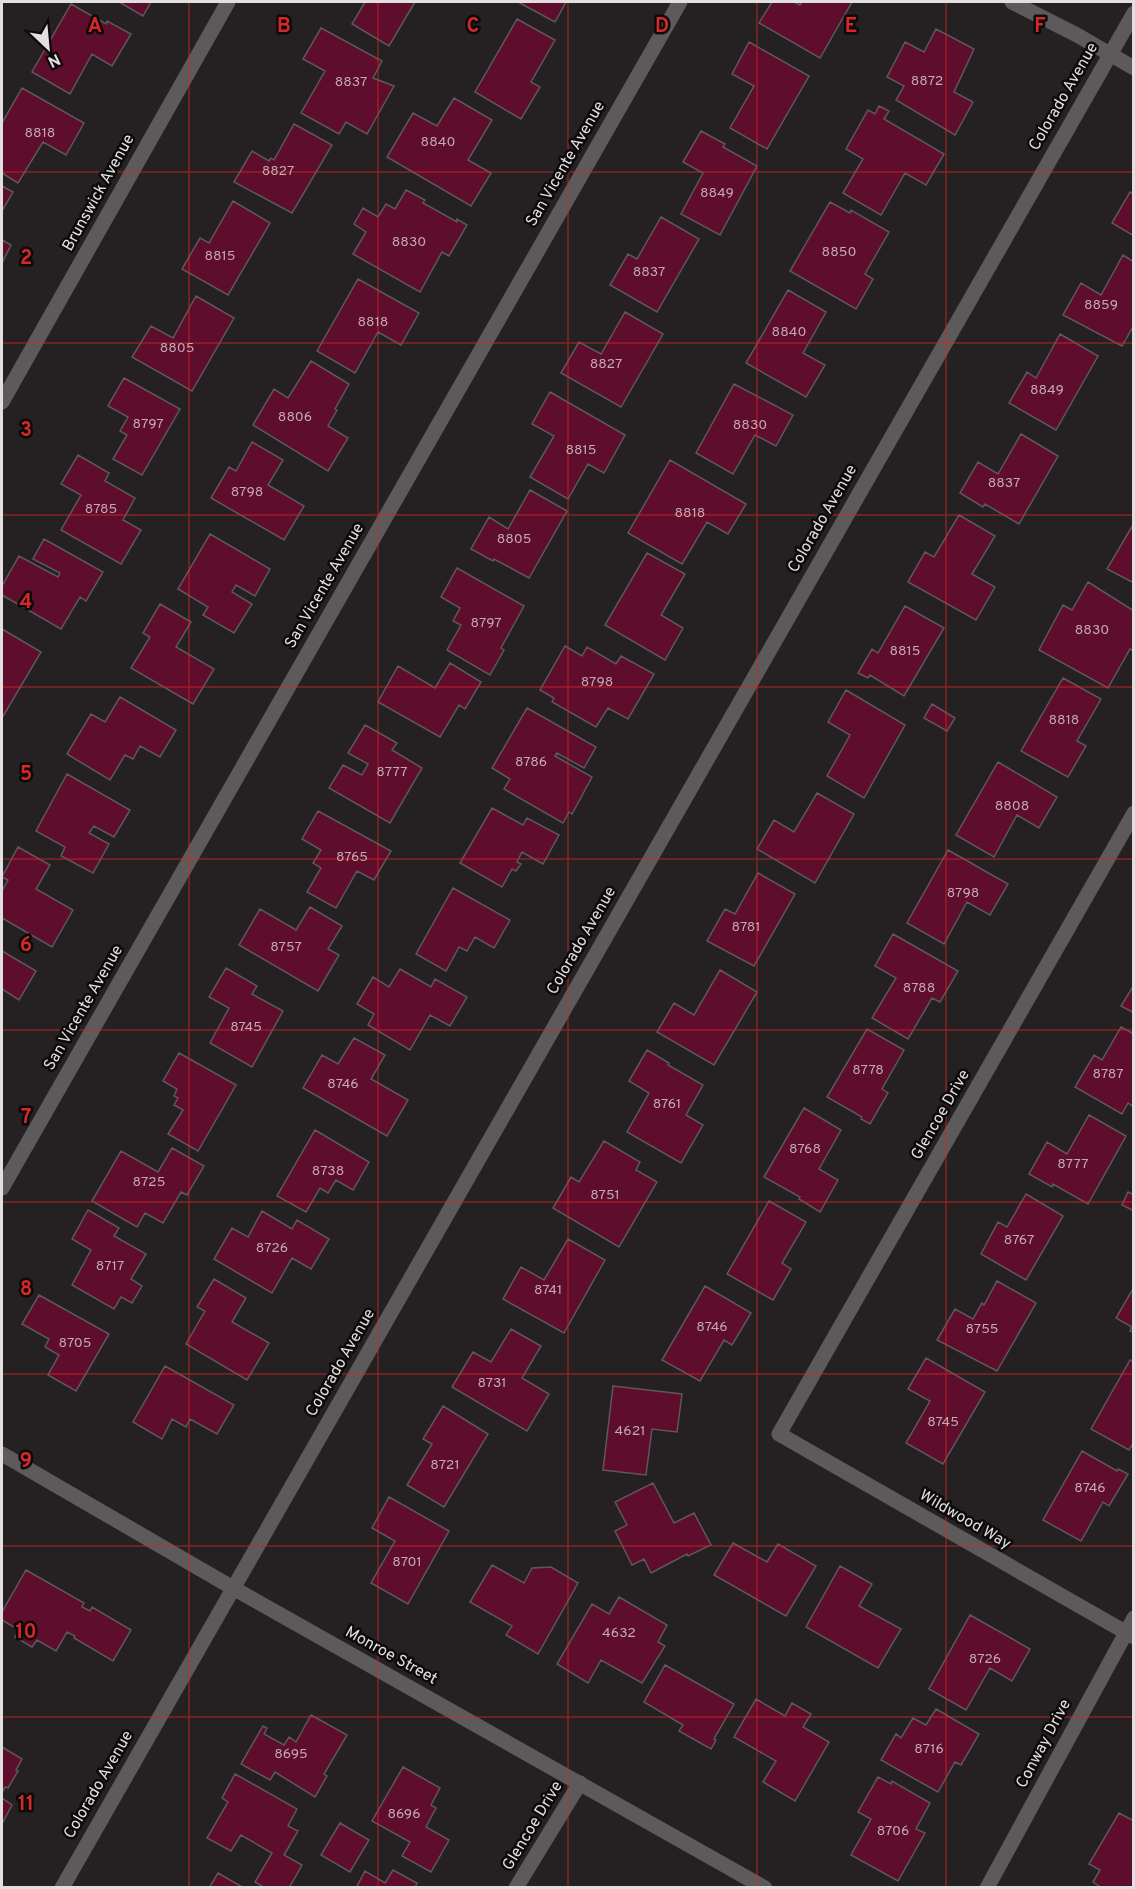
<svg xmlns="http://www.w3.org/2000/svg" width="1135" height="1889" font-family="Overpass,sans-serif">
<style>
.building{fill:#5f0d2c;stroke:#5d5859;stroke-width:1.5}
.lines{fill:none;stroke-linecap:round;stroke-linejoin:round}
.minor{stroke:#5c5a5a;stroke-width:15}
.tertiary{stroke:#5c5a5a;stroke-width:15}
.grid{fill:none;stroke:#d62828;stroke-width:1.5;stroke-opacity:0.55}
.labels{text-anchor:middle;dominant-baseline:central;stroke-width:5;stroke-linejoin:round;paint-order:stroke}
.number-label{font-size:14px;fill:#c1aab3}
.street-label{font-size:16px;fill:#e2dfe0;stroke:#0c0a0b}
.grid-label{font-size:20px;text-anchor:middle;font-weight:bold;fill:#d62828;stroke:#0c0a0b;stroke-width:5;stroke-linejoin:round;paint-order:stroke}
</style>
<rect width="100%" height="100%" fill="#252021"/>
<path class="building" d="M119 2H151L143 16Z
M365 2H415L389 46 352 24Z
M518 2H566L555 22Z
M772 2H794L800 5 802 2H852L820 58 759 23Z
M71 4 106 24 107 21 131 34 112 66 92 54 70 94 32 72Z
M517 19 555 40 531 82 540 87 521 119 475 92Z
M321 28 382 61 373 78 394 86 367 134 346 122 339 134 301 113 325 71 303 59Z
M936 29 974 49 954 92 973 102 955 135 896 100 904 86 887 77 905 42 924 52Z
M749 42 809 76 767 149 730 128 754 86 732 74Z
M22 88 84 123 66 155 43 142 18 183 2 173V123Z
M454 98 492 120 468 160 491 173 471 206 387 157 413 113 437 126Z
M879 106 889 111 884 119 944 154 926 185 905 173 881 215 843 193 863 159 846 149 868 110 875 114Z
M294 124 332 145 292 213 234 182 252 151 269 161 271 158 274 160Z
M701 131 725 144 723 147 757 166 720 235 681 214 703 173 683 162Z
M2 186 13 192 2 211Z
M406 190 425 200 423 203 457 222V219L467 225 449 256 442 252 420 292 353 254 366 232 354 224 363 208 378 217 386 204 395 209Z
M1130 192 1134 194V236L1112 223Z
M233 201 270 223 228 295 182 269 200 238 209 243Z
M830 202 850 213 851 210 889 232 865 274 873 279 856 309 790 271Z
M661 217 699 239 657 312 610 285 628 254 637 259Z
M2 240 11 245 2 263Z
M1123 255 1134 262V325L1122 346 1063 315 1081 283 1101 295Z
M358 279 419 313 401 345 378 332 355 373 317 351Z
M788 290 826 312 803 353 825 365 806 397 746 363Z
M196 296 234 318 192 391 132 357 151 326 173 338Z
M625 312 663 334 621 407 561 373 579 342 601 354Z
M1060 334 1098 356 1056 430 1009 403 1027 372 1036 378Z
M311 361 349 384 335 409 337 410 328 426 348 438 328 471 253 425 274 389 288 398Z
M124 378 180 409 142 475 113 459 127 435 120 431 128 417 108 406Z
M734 384 793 415 776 446 755 435 733 474 696 453Z
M550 392 625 435 604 473 588 464 568 499 530 477 554 436 532 424Z
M1021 434 1058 456 1019 524 985 504 983 507 960 493 978 462 998 474Z
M252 442 283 460 268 485 304 506 284 540 211 498 229 467 236 471Z
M78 455 109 473 105 481 135 498 123 520 141 530 121 564 61 530 81 495 61 484Z
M670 460 746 504 728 534 707 522 682 564 628 533Z
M530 490 567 511 529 578 494 559 493 561 471 549 489 517 508 529Z
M959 515 995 536 972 574 995 587 976 620 908 582 925 552 934 557Z
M1134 523V583L1107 569Z
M210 534 270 569 255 596 236 585 232 592 252 604 234 633 203 615 208 607 178 589Z
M44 539 103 572 86 601 80 597 61 629 2 595V586L19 556 58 577 60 573 33 559Z
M647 553 685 574 661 615 683 628 665 660 605 625Z
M457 568 524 606 501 648 504 650 490 675 447 650 461 625 453 621 460 608 441 597Z
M1088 582 1134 611V651L1130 649 1108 688 1039 650 1063 605 1072 610Z
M160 604 191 622 176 647 214 669 193 704 131 668 150 637 143 633Z
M905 606 944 628 904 696 870 675 868 678 858 673 872 649 878 653Z
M2 629 41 652 2 718Z
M565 646 582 656 587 647 616 664 621 656 654 674 628 719 608 708 596 727 552 702 554 698 540 690Z
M450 663 481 682 465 709 459 705 440 737 378 702 398 666 435 688Z
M1063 678 1101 699 1077 741 1086 746 1068 777 1021 751Z
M846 690 905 725 864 798 827 776 850 735 828 722Z
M120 697 176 730 160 757 140 746 133 759 125 755 110 780 67 754 91 714 105 722Z
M932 704 955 718 947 731 924 718Z
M527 708 596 747 584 768 557 753 555 756 592 777 572 814 569 812 563 823 504 789 510 779 492 768Z
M365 725 397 743 392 750 422 768 390 823 329 788 343 765 362 775 368 764 348 753Z
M998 762 1057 797 1039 828 1017 815 994 857 956 835Z
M67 774 130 810 114 837 94 826 89 833 109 844 93 873 61 856 65 847 36 831Z
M817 793 854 814 815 883 757 849 774 820 794 832Z
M492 808 523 825 527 818 559 835 543 864 522 852 517 862 521 864 516 871 512 869 502 887 460 863Z
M318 811 391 851 374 880 357 871 336 908 307 892 321 868 313 863 321 850 302 839Z
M18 847 50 865 36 889 73 910 52 947 2 918V891L8 880 2 877Z
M948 850 1008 884 990 915 967 902 944 944 907 923Z
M758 873 795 894 754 966 707 941 725 909 735 914Z
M453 888 510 920 494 948 475 937 467 951 459 947 446 971 416 954Z
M310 907 342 926 328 949 339 955 318 991 239 945 260 909 296 930Z
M893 934 958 971 940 1002 932 998 908 1039 872 1018 896 978 875 966Z
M2 951 36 971 19 1000 2 989Z
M226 968 257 986 252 994 283 1011 252 1067 210 1043 229 1008 209 997Z
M400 969 431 987 435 979 467 997 450 1026 430 1015 410 1050 368 1025 374 1014 357 1004 373 977 389 987Z
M720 970 757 992 714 1065 657 1032 674 1003 694 1015Z
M1134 985V1013L1121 1006Z
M1121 1027 1134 1034V1107L1128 1103 1122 1114 1075 1087 1094 1055 1102 1060Z
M867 1029 904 1050 882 1089 888 1093 870 1124 861 1119 862 1117 827 1097Z
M354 1038 385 1055 371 1079 408 1100 387 1136 303 1088 322 1055 338 1064Z
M647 1050 669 1063 668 1065 703 1085 686 1115 703 1125 681 1163 627 1132 649 1093 629 1081Z
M179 1053 236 1085 198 1151 168 1134 183 1110 174 1105 178 1098 174 1096 177 1089 163 1081Z
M804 1108 841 1130 819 1169 838 1180 820 1212 799 1199 800 1197 764 1177Z
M1089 1115 1126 1136 1088 1204 1053 1184 1052 1187 1029 1174 1047 1142 1067 1154Z
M315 1130 369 1162 353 1190 336 1180 328 1193 320 1188 306 1212 277 1196Z
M604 1141 640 1162 636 1170 657 1182 619 1247 553 1208 571 1177 579 1182Z
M172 1148 204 1166 187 1195 181 1192 163 1223 145 1213 137 1227 92 1201 121 1151 158 1172Z
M1128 1192 1134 1195V1211L1122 1205Z
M1026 1194 1063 1216 1026 1280 981 1254 998 1222 1007 1227Z
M769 1201 806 1222 782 1263 791 1269 773 1300 727 1274Z
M88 1210 119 1228 114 1236 146 1254 131 1279 142 1286 132 1303 121 1297 114 1309 72 1285 91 1250 72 1239Z
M262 1211 292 1229 297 1220 329 1239 311 1269 292 1258 272 1293 214 1259 232 1228 248 1237Z
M568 1239 605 1260 564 1333 503 1299 521 1267 544 1280Z
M214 1279 246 1298 232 1322 269 1343 247 1380 186 1344 205 1311 197 1307Z
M997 1281 1036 1303 997 1371 937 1340 955 1309 973 1319 982 1303 984 1305Z
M705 1286 751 1313 732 1345 724 1340 700 1381 662 1360Z
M1134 1287V1333L1130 1331 1132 1327 1116 1318Z
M39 1295 109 1334 76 1391 48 1375 59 1355 45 1347 49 1339 22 1324Z
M511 1329 541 1346 522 1378 549 1394 527 1431 452 1387 473 1352 491 1362Z
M926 1358 985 1392 943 1464 906 1443 930 1401 908 1389Z
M1130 1360 1134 1361V1442L1129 1450 1091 1429Z
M165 1366 234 1405 217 1434 190 1419 186 1427 172 1419 162 1439 133 1422Z
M613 1386 682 1394 677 1432 652 1429 646 1475 603 1470Z
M443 1406 488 1434 444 1507 407 1485 432 1444 423 1439Z
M1082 1451 1117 1471 1118 1469 1128 1474 1109 1506 1103 1502 1081 1541 1043 1520Z
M653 1483 674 1523 694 1513 711 1545 688 1556 687 1554 651 1573 644 1559 632 1565 615 1531 627 1525 615 1502Z
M389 1497 449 1531 408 1604 371 1583 395 1541 372 1528Z
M733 1543 767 1562 778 1544 816 1566 786 1616 714 1575Z
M492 1565 524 1583 532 1568 551 1567 578 1583 538 1654 506 1635 512 1626 470 1602Z
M840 1566 872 1584 859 1606 901 1629 878 1668 806 1627Z
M26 1570 84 1603 82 1607 90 1611 92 1607 131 1630 113 1661 74 1638 75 1636 67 1632 56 1651 37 1640 32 1647 15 1637 19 1630 2 1620V1612Z
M619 1597 667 1625 658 1642 665 1646 642 1683 601 1660 588 1683 557 1664 592 1604 609 1614Z
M970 1615 1030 1649 1012 1681 990 1668 966 1710 929 1689Z
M665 1665 734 1704 714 1739 716 1740 711 1749 679 1731 683 1725 644 1702Z
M756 1699 785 1716 792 1703 811 1714 803 1727 829 1742 795 1801 763 1782 776 1761 734 1737Z
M936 1709 979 1734 961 1765 955 1762 938 1792 881 1760 896 1734 901 1738 913 1718 926 1725Z
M311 1715 347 1735 324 1774 327 1776 315 1797 275 1772 270 1780 241 1764 263 1726 267 1728 264 1734 284 1745 289 1737 296 1742Z
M2 1747 22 1759 16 1770 18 1771 8 1788 5 1787 2 1793Z
M403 1767 440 1788 431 1805 436 1808 426 1827 449 1840 431 1872 402 1856 410 1842 372 1821Z
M235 1774 297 1809 288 1826 298 1831 284 1855 302 1865 289 1888H265L255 1882 272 1853 241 1835 231 1851 207 1838 228 1802 222 1798Z
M878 1777 891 1784 892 1781 930 1803 916 1829 925 1833 898 1881 851 1855 871 1819 858 1812Z
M2 1798 12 1805 2 1824Z
M1119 1813 1134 1821V1888H1102L1093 1882 1100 1870 1089 1864Z
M340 1823 369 1840 350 1872 321 1855Z
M393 1870 417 1883 415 1888H356L365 1871 385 1883Z
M218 1873 244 1888H209Z"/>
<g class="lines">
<path class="minor" d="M1012 2 1077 35 1134 68
M2 402 228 2
M1134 813 779 1434 1134 1637
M2 1188 680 2
M516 1888 580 1783
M987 1888 1134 1618"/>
<path class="tertiary" d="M2 1454 233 1588 765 1888
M62 1888 1134 13"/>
</g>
<path class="grid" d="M189 2V1888M378 2V1888M568 2V1888M757 2V1888M946 2V1888M2 172H1134M2 343H1134M2 515H1134M2 687H1134M2 859H1134M2 1030H1134M2 1202H1134M2 1374H1134M2 1546H1134M2 1717H1134"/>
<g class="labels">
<g class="number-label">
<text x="927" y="81">8872</text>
<text x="351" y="82">8837</text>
<text x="40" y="133">8818</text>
<text x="438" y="142">8840</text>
<text x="278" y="171">8827</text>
<text x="717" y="193">8849</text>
<text x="409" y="242">8830</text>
<text x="839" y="252">8850</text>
<text x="220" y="256">8815</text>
<text x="649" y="272">8837</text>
<text x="1101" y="305">8859</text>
<text x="373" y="322">8818</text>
<text x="789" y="332">8840</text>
<text x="177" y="348">8805</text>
<text x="606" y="364">8827</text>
<text x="1047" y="390">8849</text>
<text x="295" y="417">8806</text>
<text x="148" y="424">8797</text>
<text x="750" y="425">8830</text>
<text x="581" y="450">8815</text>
<text x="1004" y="483">8837</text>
<text x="247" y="492">8798</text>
<text x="101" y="509">8785</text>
<text x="690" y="513">8818</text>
<text x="514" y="539">8805</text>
<text x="486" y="623">8797</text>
<text x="1092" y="630">8830</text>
<text x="905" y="651">8815</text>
<text x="597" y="682">8798</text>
<text x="1064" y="720">8818</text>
<text x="531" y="762">8786</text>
<text x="392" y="772">8777</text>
<text x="1012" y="806">8808</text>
<text x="352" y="857">8765</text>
<text x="963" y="893">8798</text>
<text x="746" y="927">8781</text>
<text x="286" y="947">8757</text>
<text x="919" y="988">8788</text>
<text x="246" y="1027">8745</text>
<text x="868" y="1070">8778</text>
<text x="1108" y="1074">8787</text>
<text x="343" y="1084">8746</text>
<text x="667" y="1104">8761</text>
<text x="805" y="1149">8768</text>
<text x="1073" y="1164">8777</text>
<text x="328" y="1171">8738</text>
<text x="149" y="1182">8725</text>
<text x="605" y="1195">8751</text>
<text x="1019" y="1240">8767</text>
<text x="272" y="1248">8726</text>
<text x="110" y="1266">8717</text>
<text x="548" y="1290">8741</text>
<text x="712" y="1327">8746</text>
<text x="982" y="1329">8755</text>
<text x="75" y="1343">8705</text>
<text x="492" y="1383">8731</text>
<text x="943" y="1422">8745</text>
<text x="630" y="1431">4621</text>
<text x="445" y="1465">8721</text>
<text x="1090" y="1488">8746</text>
<text x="407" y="1562">8701</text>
<text x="619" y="1633">4632</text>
<text x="985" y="1659">8726</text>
<text x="929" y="1749">8716</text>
<text x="291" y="1754">8695</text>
<text x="404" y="1814">8696</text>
<text x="893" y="1831">8706</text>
</g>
<g class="street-label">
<text transform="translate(1064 97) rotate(-60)">Colorado Avenue</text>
<text transform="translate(566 164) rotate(-60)">San Vicente Avenue</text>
<text transform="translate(99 193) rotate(-61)">Brunswick Avenue</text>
<text transform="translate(823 519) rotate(-60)">Colorado Avenue</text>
<text transform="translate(325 586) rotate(-60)">San Vicente Avenue</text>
<text transform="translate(582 941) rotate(-60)">Colorado Avenue</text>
<text transform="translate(84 1008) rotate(-60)">San Vicente Avenue</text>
<text transform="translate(941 1115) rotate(-60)">Glencoe Drive</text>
<text transform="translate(341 1363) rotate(-60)">Colorado Avenue</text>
<text transform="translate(965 1520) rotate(30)">Wildwood Way</text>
<text transform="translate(391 1656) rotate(29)">Monroe Street</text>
<text transform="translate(1044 1744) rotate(-62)">Conway Drive</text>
<text transform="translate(99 1785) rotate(-60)">Colorado Avenue</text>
<text transform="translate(533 1826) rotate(-59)">Glencoe Drive</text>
</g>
</g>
<g class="grid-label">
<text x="95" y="32">A</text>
<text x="284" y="32">B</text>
<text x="473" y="32">C</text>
<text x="662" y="32">D</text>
<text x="851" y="32">E</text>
<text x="1040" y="32">F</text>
<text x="26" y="264">2</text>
<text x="26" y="436">3</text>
<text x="26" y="608">4</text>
<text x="26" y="780">5</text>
<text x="26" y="951">6</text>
<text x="26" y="1123">7</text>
<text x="26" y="1295">8</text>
<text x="26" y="1467">9</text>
<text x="26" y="1638">10</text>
<text x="26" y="1810">11</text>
</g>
<rect width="1135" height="1889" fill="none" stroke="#e2dfe0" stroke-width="6"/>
<g transform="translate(48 48) rotate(154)" stroke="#0c0a0b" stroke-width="4.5" paint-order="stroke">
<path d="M0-4.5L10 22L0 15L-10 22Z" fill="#e2dfe0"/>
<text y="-9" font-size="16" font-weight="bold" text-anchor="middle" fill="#e2dfe0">N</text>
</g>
</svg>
